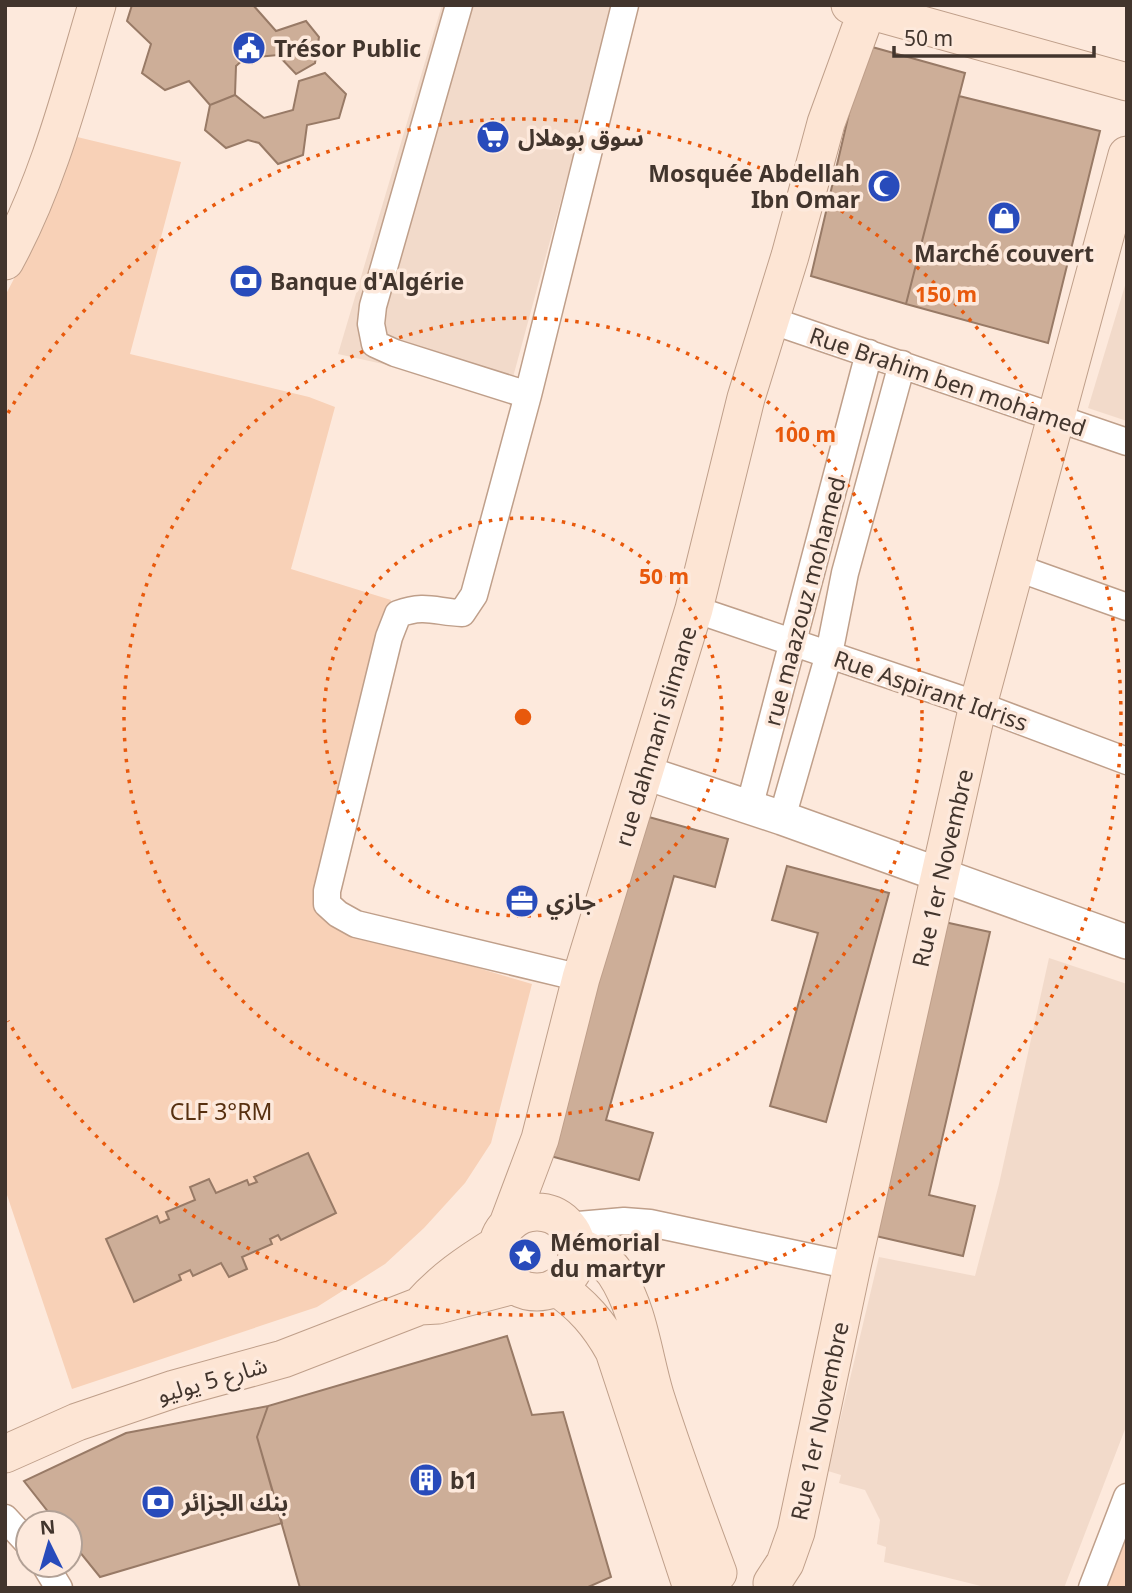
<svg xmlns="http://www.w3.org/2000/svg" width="1132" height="1593" font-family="'Noto Sans','Noto Sans Arabic',sans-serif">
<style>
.built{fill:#f2daca}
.green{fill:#f8d1b7}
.building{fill:#cdae98;stroke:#987a66;stroke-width:2}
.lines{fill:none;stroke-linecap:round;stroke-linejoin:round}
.minor-casing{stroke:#bf9f8a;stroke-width:29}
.tertiary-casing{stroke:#bf9f8a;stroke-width:36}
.secondary-casing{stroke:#bf9f8a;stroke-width:39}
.minor{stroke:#fff;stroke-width:26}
.tertiary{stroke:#fff;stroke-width:33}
.secondary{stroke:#fde5d4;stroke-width:37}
.ring{fill:none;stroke:#e8590c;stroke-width:3.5;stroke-dasharray:3.5 7}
.labels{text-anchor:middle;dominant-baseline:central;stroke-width:7;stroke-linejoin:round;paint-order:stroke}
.poi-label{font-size:23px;font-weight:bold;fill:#42352d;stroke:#fde9dc;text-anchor:start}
.street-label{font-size:23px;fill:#42352d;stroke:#fde9dc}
.park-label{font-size:23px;fill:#573010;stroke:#fde9dc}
.centre{fill:#e8590c;stroke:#fde9dc;stroke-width:3.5}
.ring-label{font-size:21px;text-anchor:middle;font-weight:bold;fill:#e8590c;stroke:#fde9dc;stroke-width:7;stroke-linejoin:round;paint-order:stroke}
</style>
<rect width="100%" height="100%" fill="#fde9dc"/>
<path class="built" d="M442 5H614L509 392 338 354Z
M1127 279V421L1088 408Z
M1049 958 1127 984V1424L1064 1588H989L884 1562 886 1547 877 1544 880 1520 865 1490 839 1483 841 1475 828 1471 879 1257 975 1276 999 1184Z"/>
<path class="green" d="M73 136 181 162 130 354 309 397 335 407 291 569 391 600 316 897 329 924 532 984 491 1143 465 1183 424 1228 385 1264 317 1307 72 1389 5 1189V296L43 223Z
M1127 1538V1588H1105Z"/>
<path class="building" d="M132 5H253L276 31 306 21 319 37 315 63 296 74 278 55 245 58 236 66 235 95 210 105 189 81 165 90 142 73 151 44 127 21Z
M865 45 965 73 906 304 811 276Z
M325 73 346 94 339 118 307 125 303 155 278 164 259 143 248 140 226 148 205 130 210 105 235 95 264 118 293 110 299 81Z
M959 96 1100 131 1048 343 906 304Z
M638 814 728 839 715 887 674 876 606 1120 653 1133 639 1180 543 1154Z
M787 866 889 893 826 1122 770 1106 818 933 772 920Z
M940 921 990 932 929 1195 975 1206 963 1256 867 1234Z
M308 1153 336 1213 281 1240 278 1235 270 1239 272 1244 242 1257 247 1269 229 1277 221 1263 193 1276 190 1270 179 1275 181 1280 134 1302 106 1239 157 1216 160 1223 169 1219 166 1212 195 1200 190 1187 209 1179 216 1193 247 1180 249 1185 257 1182 254 1177Z
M507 1336 532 1415 563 1412 611 1577 586 1588H300L257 1437 268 1406Z
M268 1406 257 1437 282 1523 100 1577 70 1540V1523H57L24 1481 126 1433Z"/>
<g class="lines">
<defs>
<path id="minor" d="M459 5 373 306 371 324 375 344 395 353 528 395
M770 320 1127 442
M1015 567 1127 607
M694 609 978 705 1127 761
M749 808 869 353
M782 818 829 654 845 573 902 364
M581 978 356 924 338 914 327 904V891L389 637 398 614C425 604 436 612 462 613L474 595 528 395 625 5
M567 1226 624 1221 650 1223 852 1266
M5 1518 28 1543
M45 1565 59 1588
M1092 1588 1127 1497"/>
<path id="tertiary" d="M643 772 782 818 1127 942"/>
<path id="secondary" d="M850 5 1127 82
M5 261C49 181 71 92 97 5
M497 1252a40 40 0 1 1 80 0a40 40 0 1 1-80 0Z
M508 1224 540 1139 581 978 694 609 746 398 790 256 826 123 869 5
M576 1245C591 1252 605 1259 615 1273 639 1309 643 1355 655 1395 674 1455 696 1514 718 1573
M556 1287C582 1304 599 1324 614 1351L692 1588
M420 1306C443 1280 468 1263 497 1245
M5 1454 77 1422 174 1389 283 1359 420 1306 438 1305 514 1285
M772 1583 785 1563 796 1532 852 1266 978 705 1127 155"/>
</defs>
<use href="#minor" class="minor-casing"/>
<use href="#tertiary" class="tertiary-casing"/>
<use href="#secondary" class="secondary-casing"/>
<use href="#minor" class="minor"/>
<use href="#tertiary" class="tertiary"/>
<use href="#secondary" class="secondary"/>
</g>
<g class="ring">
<circle cx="523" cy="717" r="199"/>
<circle cx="523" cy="717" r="399"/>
<path d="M8 413A598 598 0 1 1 8 1021"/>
</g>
<defs>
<symbol id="civic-disc" viewBox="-11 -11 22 22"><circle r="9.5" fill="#284bbb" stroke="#fde9dc"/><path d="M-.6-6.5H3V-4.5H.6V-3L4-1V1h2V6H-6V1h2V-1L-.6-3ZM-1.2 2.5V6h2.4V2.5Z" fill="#fff"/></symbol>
<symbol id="supermarket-disc" viewBox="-11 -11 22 22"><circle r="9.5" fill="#284bbb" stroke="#fde9dc"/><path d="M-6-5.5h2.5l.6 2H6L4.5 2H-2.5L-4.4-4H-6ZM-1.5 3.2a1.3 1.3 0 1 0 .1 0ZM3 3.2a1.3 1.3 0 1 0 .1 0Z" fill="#fff"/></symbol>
<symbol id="mosque-disc" viewBox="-11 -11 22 22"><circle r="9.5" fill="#284bbb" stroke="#fde9dc"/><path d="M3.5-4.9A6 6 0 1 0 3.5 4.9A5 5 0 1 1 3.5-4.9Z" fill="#fff"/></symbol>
<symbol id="shop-disc" viewBox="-11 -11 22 22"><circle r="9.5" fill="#284bbb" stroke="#fde9dc"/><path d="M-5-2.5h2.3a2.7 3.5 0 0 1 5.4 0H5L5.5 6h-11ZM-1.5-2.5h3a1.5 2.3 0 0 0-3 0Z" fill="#fff"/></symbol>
<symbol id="bank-disc" viewBox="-11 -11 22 22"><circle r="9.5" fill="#284bbb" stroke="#fde9dc"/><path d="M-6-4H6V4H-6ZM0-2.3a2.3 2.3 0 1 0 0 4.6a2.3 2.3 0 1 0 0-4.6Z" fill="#fff"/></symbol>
<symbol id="office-disc" viewBox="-11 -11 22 22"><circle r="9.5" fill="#284bbb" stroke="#fde9dc"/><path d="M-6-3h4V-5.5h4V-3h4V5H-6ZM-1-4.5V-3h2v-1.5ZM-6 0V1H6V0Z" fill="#fff"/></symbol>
<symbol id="sight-disc" viewBox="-11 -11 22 22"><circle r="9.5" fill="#284bbb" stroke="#fde9dc"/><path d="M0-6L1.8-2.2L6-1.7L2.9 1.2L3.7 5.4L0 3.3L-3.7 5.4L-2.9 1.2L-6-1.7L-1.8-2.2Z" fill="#fff"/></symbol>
<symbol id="building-disc" viewBox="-11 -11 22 22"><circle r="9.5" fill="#284bbb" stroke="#fde9dc"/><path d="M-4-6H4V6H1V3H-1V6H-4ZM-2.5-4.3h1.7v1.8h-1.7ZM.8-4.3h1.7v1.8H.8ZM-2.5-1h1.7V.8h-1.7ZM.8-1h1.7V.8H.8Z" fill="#fff"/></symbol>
</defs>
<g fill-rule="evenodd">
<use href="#civic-disc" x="230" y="29" width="38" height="38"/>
<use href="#supermarket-disc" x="474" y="118" width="38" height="38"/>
<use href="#mosque-disc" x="865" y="167" width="38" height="38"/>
<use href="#shop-disc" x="985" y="199" width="38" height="38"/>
<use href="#bank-disc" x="227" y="262" width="38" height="38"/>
<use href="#office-disc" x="503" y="882" width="38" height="38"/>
<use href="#sight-disc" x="506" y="1236" width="38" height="38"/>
<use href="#building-disc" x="407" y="1461" width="38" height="38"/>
<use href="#bank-disc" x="139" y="1483" width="38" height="38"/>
</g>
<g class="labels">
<g class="poi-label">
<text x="274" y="48">Trésor Public</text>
<text x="518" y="137">سوق بوهلال</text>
<text x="860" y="173" text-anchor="end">Mosquée Abdellah<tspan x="860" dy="26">Ibn Omar</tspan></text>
<text x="1004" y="253" text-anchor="middle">Marché couvert</text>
<text x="270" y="281">Banque d'Algérie</text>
<text x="546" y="901">جازي</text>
<text x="550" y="1242">Mémorial<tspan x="550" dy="26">du martyr</tspan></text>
<text x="450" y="1480">b1</text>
<text x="182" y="1502">بنك الجزائر</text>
</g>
<g class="street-label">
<text transform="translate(948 381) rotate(19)">Rue Brahim ben mohamed</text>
<text transform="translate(804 601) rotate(-75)">rue maazouz mohamed</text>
<text transform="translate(931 690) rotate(19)">Rue Aspirant Idriss</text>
<text transform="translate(655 736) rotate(-73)">rue dahmani slimane</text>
<text transform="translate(942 868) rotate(-77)">Rue 1er Novembre</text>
<text transform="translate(212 1379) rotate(-16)">شارع 5 يوليو</text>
<text transform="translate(819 1421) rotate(-78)">Rue 1er Novembre</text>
</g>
<g class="park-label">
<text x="221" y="1111">CLF 3°RM</text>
</g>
</g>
<circle cx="523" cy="717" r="10" class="centre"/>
<g class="ring-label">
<text x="946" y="302">150 m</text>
<text x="805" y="442">100 m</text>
<text x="664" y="584">50 m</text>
</g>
<rect width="1132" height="1593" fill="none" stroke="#42352d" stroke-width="14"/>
<g transform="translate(49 1544) rotate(355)"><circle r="33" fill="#fde9dc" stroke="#b2a196" stroke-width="2"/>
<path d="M0-5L12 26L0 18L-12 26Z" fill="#284bbb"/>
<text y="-10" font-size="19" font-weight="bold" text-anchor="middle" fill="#42352d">N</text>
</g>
<path d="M894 46v10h200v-10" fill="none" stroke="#42352d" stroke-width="3.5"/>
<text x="904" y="46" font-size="21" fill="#42352d" stroke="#fde9dc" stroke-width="5" paint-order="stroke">50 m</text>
</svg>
